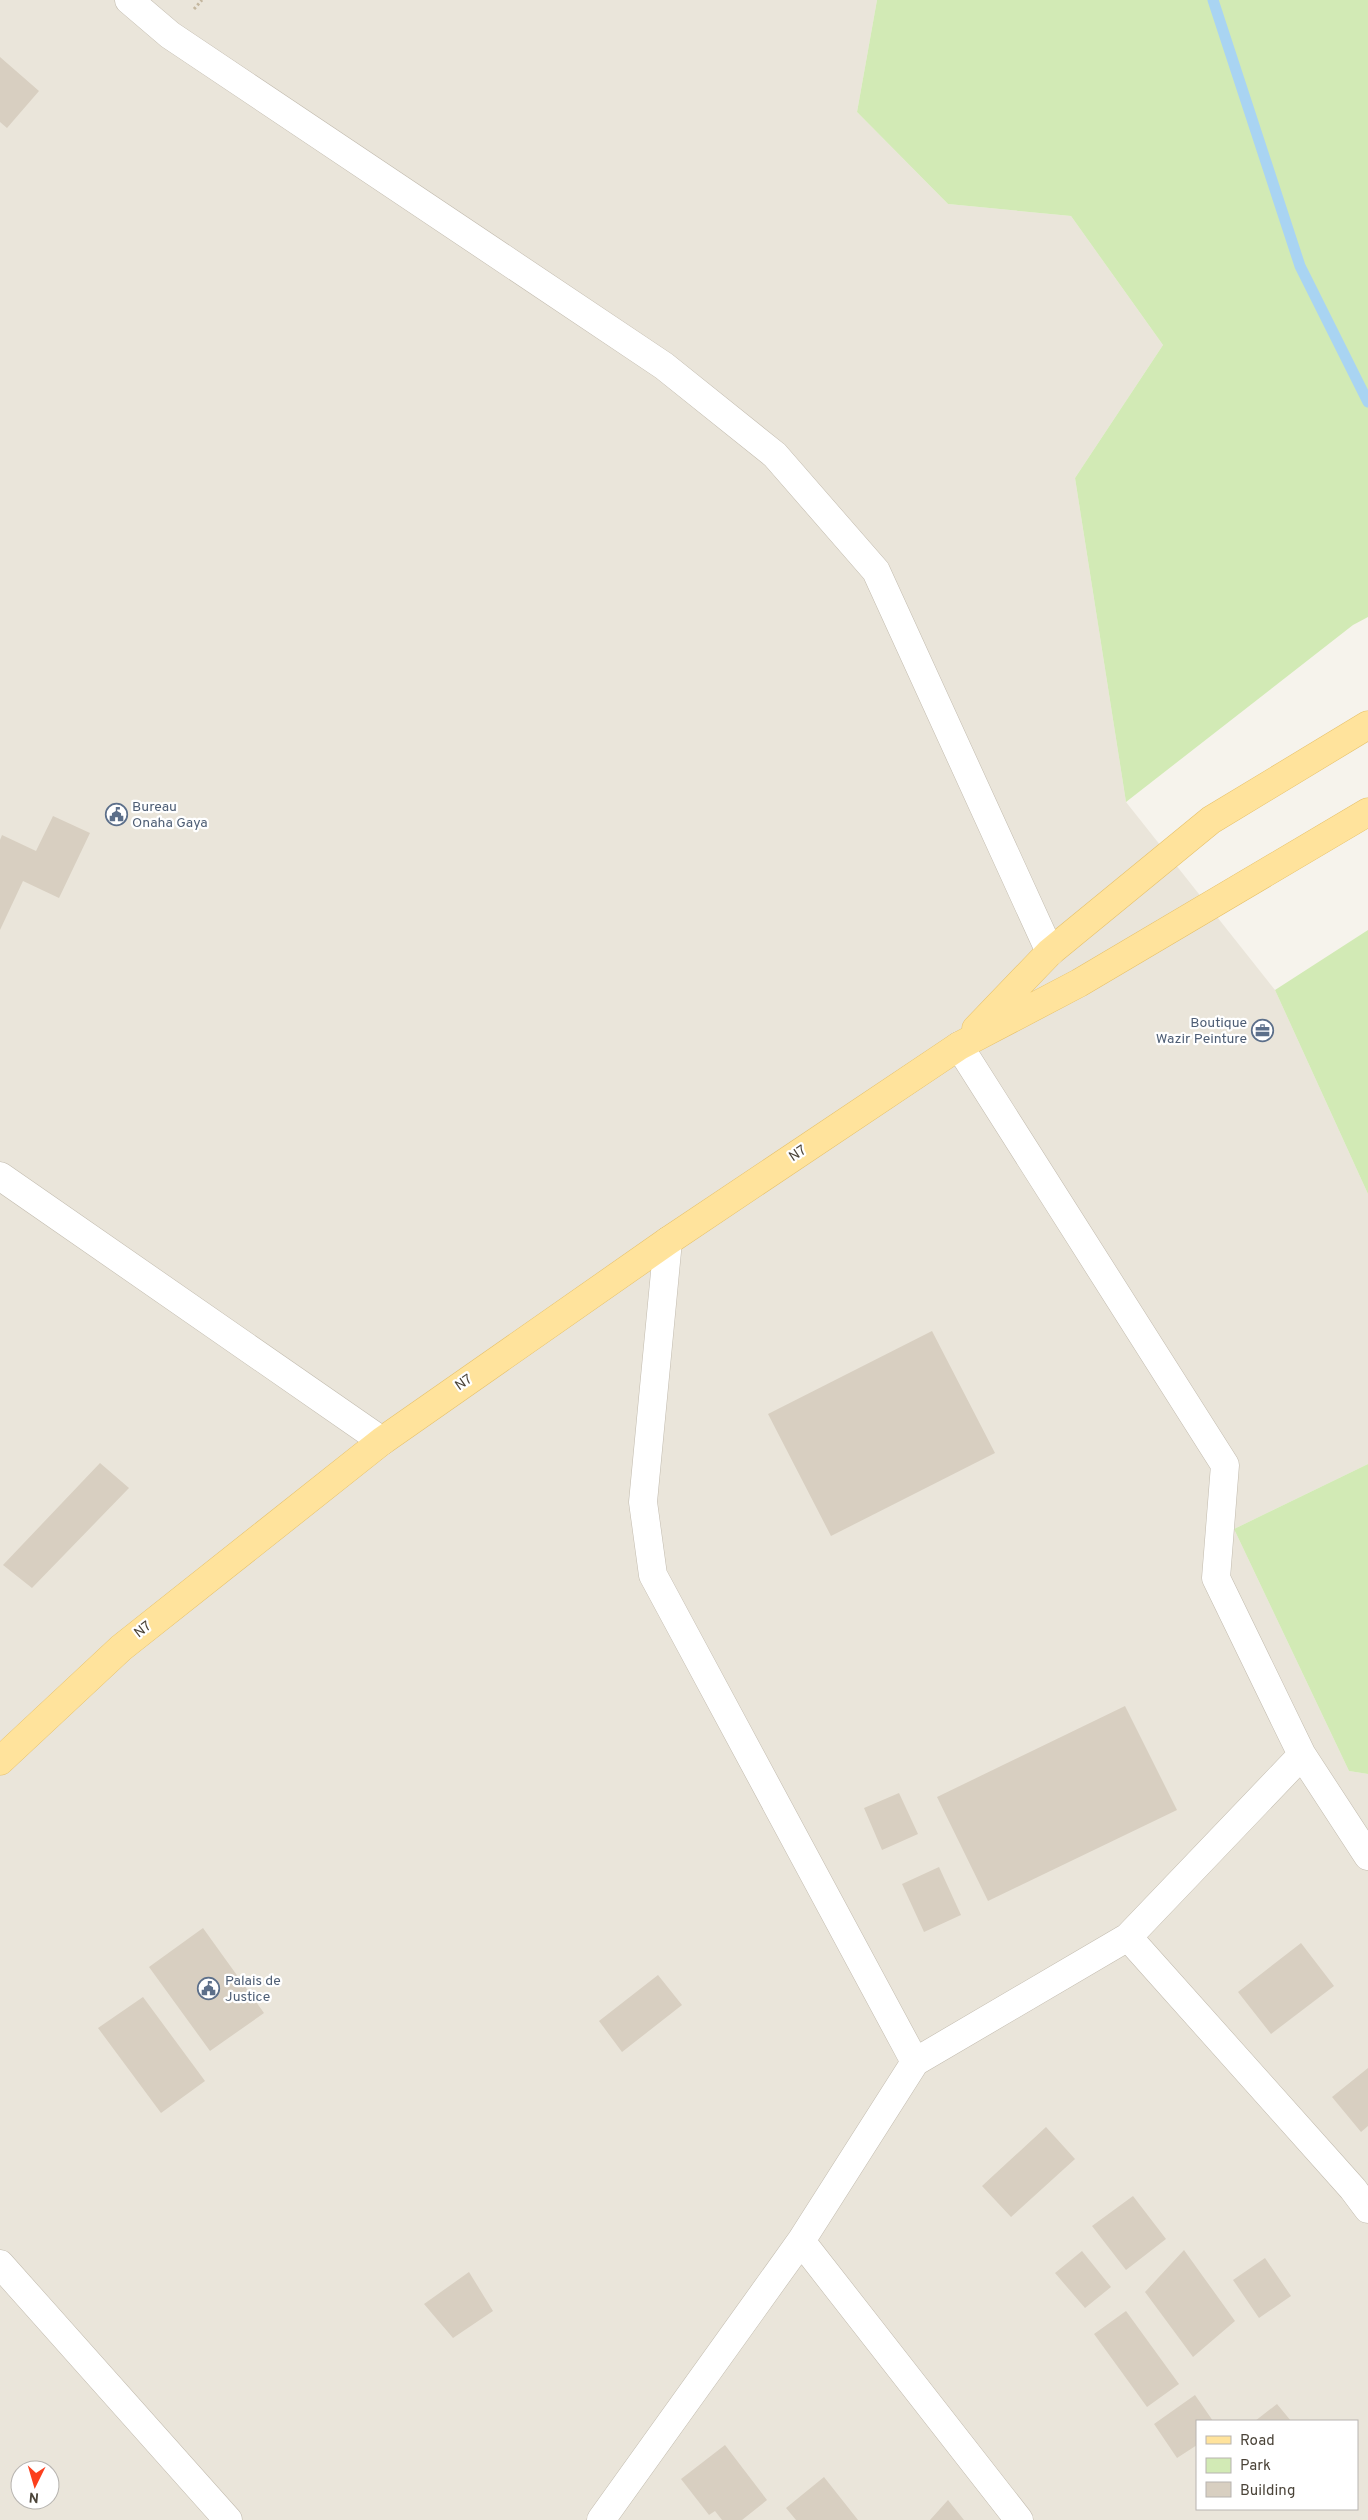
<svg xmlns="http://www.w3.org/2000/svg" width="1368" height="2520" font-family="Overpass,sans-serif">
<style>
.residential{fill:#eae5da;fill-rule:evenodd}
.green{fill:#d2eab5}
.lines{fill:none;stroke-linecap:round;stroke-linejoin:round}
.stream{stroke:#a9d4f2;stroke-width:11}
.building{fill:#d8cfc1}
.minor-casing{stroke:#c2bbae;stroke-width:29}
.primary-casing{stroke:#e6c16a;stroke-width:29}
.path{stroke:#c4b79f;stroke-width:3;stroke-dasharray:2.5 2.5;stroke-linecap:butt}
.minor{stroke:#fff;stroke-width:28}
.primary{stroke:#ffe39c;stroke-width:28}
.labels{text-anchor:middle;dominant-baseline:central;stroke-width:4.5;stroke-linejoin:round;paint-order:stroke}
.service-label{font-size:14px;fill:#4e5e75;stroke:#fff;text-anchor:start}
.street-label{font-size:14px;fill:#4b4439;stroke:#fff}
</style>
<rect width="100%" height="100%" fill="#f6f3ec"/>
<path class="residential" d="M0 0H877L857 112 948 204 1071 216 1163 345 1075 478 1126 802 1275 990 1368 1194V1464L1234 1529 1349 1771 1368 1774V2520H0ZM1197 2421H1357V2509H1197ZM20 2470H50V2500H20Z"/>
<path class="green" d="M877 0H1368V617L1353 625 1126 802 1075 478 1163 345 1071 216 948 204 857 112Z
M1368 930V1194L1275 990Z
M1368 1464V1774L1349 1771 1234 1529Z"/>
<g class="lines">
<path class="stream" d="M1213 0 1300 266 1368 402"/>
</g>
<path class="building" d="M0 57 39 91 7 128 0 122Z
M53 816 90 833 59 898 23 881 0 930V840L2 835 36 851Z
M932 1331 995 1453 831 1536 768 1414Z
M100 1463 129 1488 32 1588 3 1565Z
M1125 1706 1177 1810 988 1901 937 1797Z
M899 1793 918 1834 882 1850 864 1808Z
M939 1867 961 1915 924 1932 902 1884Z
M203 1928 264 2013 210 2051 149 1967Z
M1301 1943 1334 1986 1271 2034 1238 1992Z
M658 1975 682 2005 622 2052 599 2021Z
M143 1997 205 2081 161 2113 98 2028Z
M1368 2068V2126L1361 2132 1332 2097Z
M1046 2127 1075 2159 1011 2217 982 2186Z
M1133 2196 1166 2239 1126 2270 1092 2226Z
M1184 2250 1235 2321 1193 2357 1145 2292Z
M1082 2251 1111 2287 1085 2308 1055 2273Z
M1265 2258 1291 2296 1259 2318 1233 2280Z
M469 2272 493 2311 453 2338 424 2304Z
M1126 2311 1179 2384 1147 2407 1094 2334Z
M1195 2395 1213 2421H1197V2445L1177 2458 1154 2424Z
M1277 2404 1291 2421H1255Z
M725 2445 767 2500 742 2520H722L715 2511 709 2515 681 2479Z
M824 2477 858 2520H796L786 2508Z
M948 2500 964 2520H930Z"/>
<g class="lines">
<defs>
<path id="minor" d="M129 0 170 35 664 366 775 455 876 571 1050 952
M959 1046 1225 1465 1216 1578 1302 1755 1368 1856
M0 1176 382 1441
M668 1241 643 1502 653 1575 915 2062
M1128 1937 1353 2189 1368 2209
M801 2241 1019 2520
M0 2264 228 2520
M601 2520 801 2241 915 2062 1128 1937 1302 1755"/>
<path id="primary" d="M976 1029 1050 952 1211 820 1368 725
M0 1761 121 1648 382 1441 668 1241 959 1046 1079 983 1368 812"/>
</defs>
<use href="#minor" class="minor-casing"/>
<use href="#primary" class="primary-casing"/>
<path class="path" d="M194 9 202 0"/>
<use href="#minor" class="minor"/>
<use href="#primary" class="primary"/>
</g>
<defs>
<symbol id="civic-ring" viewBox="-11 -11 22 22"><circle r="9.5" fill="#fff" stroke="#5c6f8a" stroke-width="1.5"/><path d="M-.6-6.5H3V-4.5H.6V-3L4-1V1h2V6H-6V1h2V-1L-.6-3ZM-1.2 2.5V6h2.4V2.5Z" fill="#5c6f8a"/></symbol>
<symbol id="office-ring" viewBox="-11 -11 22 22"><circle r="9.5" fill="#fff" stroke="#5c6f8a" stroke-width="1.5"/><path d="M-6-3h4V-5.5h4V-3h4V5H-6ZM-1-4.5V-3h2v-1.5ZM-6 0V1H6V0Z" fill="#5c6f8a"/></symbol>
</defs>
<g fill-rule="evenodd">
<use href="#civic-ring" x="104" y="802" width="25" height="25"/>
<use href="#office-ring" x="1250" y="1018" width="25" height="25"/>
<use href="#civic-ring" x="196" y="1976" width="25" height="25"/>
</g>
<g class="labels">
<g class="service-label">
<text x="132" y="807">Bureau<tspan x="132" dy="16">Onaha Gaya</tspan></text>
<text x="1247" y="1023" text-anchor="end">Boutique<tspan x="1247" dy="16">Wazir Peinture</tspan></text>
<text x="225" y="1981">Palais de<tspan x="225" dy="16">Justice</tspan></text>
</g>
<g class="street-label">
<text transform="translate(798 1154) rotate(-34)">N7</text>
<text transform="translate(464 1383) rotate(-35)">N7</text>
<text transform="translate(143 1630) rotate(-38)">N7</text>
</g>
</g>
<rect x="1196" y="2420" width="162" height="90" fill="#ffffff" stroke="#b7b4b0"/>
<rect x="1206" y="2436" width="25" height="8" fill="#ffe39c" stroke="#b7b4b0"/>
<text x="1240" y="2445" font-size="15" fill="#4b4439">Road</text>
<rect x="1206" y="2458" width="25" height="15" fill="#d2eab5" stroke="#b7b4b0"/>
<text x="1240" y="2470" font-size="15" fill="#4b4439">Park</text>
<rect x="1206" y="2482" width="25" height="15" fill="#d8cfc1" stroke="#b7b4b0"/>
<text x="1240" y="2495" font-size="15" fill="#4b4439">Building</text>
<g transform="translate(35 2485) rotate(185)"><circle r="24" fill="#ffffff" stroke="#b7b4b0"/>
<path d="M0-4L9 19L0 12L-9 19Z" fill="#fc3f1d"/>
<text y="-8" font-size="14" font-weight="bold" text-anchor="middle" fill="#4b4439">N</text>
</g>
</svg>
